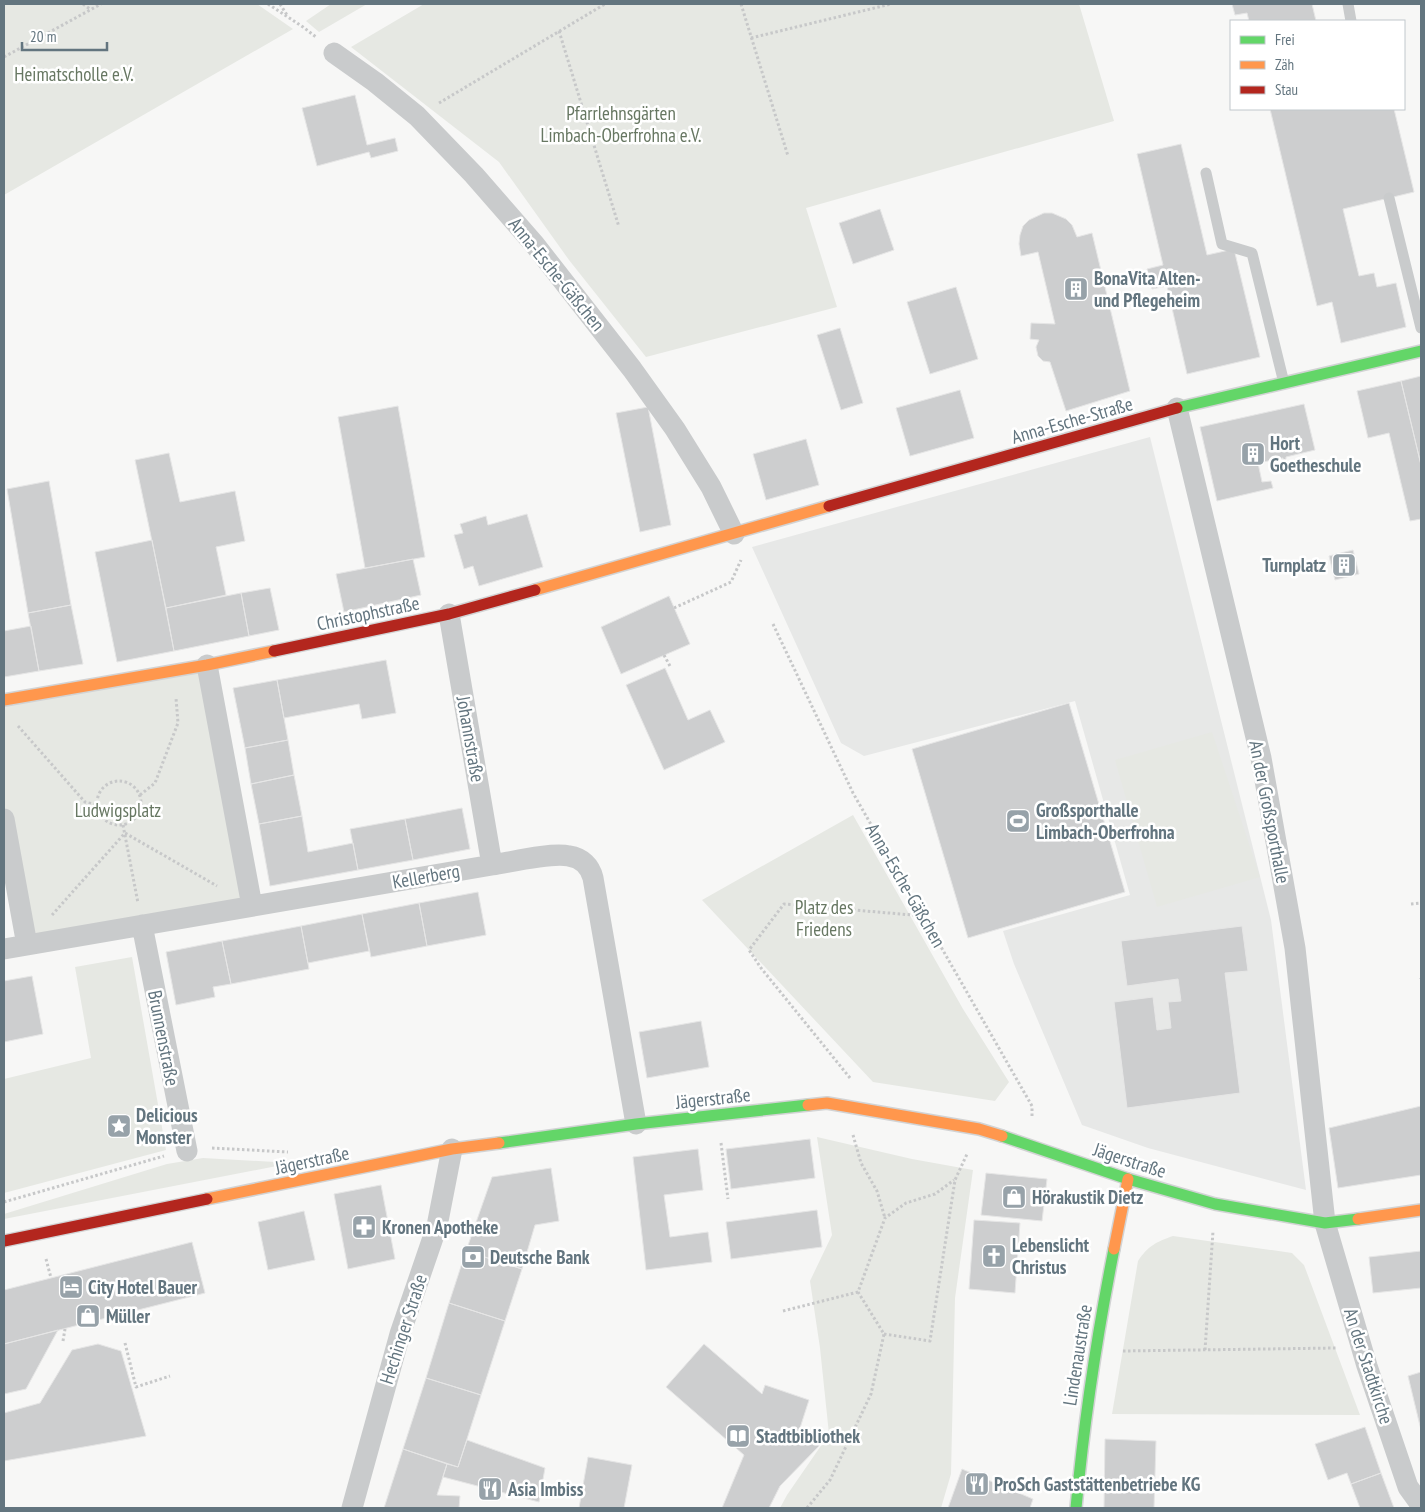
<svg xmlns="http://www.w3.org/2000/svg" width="1425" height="1512" font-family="'PT Sans Narrow',sans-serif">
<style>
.built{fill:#e7e8e7}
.green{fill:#e6e8e3}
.building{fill:#cdcecf;stroke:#e6e6e6}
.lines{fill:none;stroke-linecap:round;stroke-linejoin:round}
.fast-casing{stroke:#d2d3d4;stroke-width:14}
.slow-casing{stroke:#d2d3d4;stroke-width:14}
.jam-casing{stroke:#d2d3d4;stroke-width:14}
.path{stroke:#c7c8c9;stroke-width:3;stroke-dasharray:2.5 2.5;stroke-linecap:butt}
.lane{stroke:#c9cbcc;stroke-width:11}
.street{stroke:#c9cbcc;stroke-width:21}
.fast{stroke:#63d668;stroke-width:11}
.slow{stroke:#ff974d;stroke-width:11}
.jam{stroke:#b3261e;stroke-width:11}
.labels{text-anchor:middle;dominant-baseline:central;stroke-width:5;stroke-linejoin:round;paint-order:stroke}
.park-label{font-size:19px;fill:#677762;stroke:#fff}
.street-label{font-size:19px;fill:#63757f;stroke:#fff}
.poi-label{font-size:19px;font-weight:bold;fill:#63757f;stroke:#fff;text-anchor:start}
</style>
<rect width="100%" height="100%" fill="#f7f7f6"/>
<path class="built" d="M1150 437 1271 920 1306 1190 1148 1148 1082 1125 1014 964 1003 931 1130 895 1075 701 864 756 841 743 752 547Z"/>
<path class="green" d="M4 4H257L293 29 4 195Z
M331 4H367L319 32 306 21Z
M424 4H1079L1114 121 806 208 837 307 646 357 569 260 499 162 351 47Z
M207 665 252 906 27 945 4 819V701Z
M1212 732 1260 877 1157 907 1115 760Z
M853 815 963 1009 1009 1082 995 1101 873 1082 702 900Z
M132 957 166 1150 4 1193V1079L91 1058 75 967Z
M817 1137 912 1159 973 1170 955 1298 951 1474 941 1508H780L787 1495 829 1434 820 1348 810 1281 832 1235Z
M203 1158 292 1163 4 1219V1214L167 1164Z
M1173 1236 1292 1253 1304 1265 1360 1415 1112 1414 1138 1261C1148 1246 1156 1242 1173 1236Z"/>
<path class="building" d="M1232 4H1312L1316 21H1249L1247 13 1235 15Z
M355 95 367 145 395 138 398 151 371 158 369 152 317 166 302 108Z
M1270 109H1394L1414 192 1343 209 1359 276 1374 273 1377 287 1396 283 1406 327 1341 343 1332 302 1317 306Z
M1181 144 1207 255 1234 249 1260 357 1187 374 1167 286 1152 289 1147 269 1163 265 1137 154Z
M880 209 894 250 853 264 839 223Z
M1044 213H1052L1066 219 1072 225 1077 237 1092 233 1130 391 1066 411 1050 362 1043 361 1038 356 1036 347 1039 340 1030 339 1031 323 1055 324 1038 252 1021 256 1019 244 1020 235 1023 226 1029 220Z
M956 287 978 359 930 374 907 302Z
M840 328 863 403 841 410 817 335Z
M1421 376V465L1401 381Z
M1401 381 1421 465V519L1410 521 1389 433 1368 438 1357 391Z
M960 390 974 438 910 456 896 408Z
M1304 404 1315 450 1286 457V459L1283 460V458L1258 463 1262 482 1271 481 1273 488 1217 501 1200 427Z
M398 406 425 557 365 568 338 417Z
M648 407 671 525 640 532 616 413Z
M806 439 819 485 766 500 753 454Z
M169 453 180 502 235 491 245 541 216 547 226 595 166 608 135 460Z
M49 481 71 605 28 613 7 489Z
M527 514 543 567 479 586 473 566 464 569 454 535 463 533 460 524 486 516 488 525Z
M152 540 174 651 117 662 95 552Z
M1353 550 1359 574 1335 580 1329 556Z
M413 559 421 595 344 612 336 574Z
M270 588 279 630 249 636 241 593Z
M241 593 249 636 174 651 166 608Z
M669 596 690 644 621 674 601 627Z
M71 605 83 664 39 671 28 613Z
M31 626 39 671 4 677V631Z
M386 660 396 713 362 719 359 704 284 718 277 680Z
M665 668 688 720 710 710 725 742 664 770 626 685Z
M277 680 288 740 245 748 233 688Z
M1069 703 1125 892 968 938 912 749Z
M288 740 294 775 251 784 245 748Z
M294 775 302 816 259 824 251 784Z
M462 808 470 849 413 860 405 819Z
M302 816 308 852 353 843 358 870 270 886 259 824Z
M405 819 413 860 358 870 350 829Z
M478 892 486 935 427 946 419 903Z
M419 903 427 946 371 957 362 914Z
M362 914 369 951 308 963 301 926Z
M301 926 309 969 231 984 222 941Z
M1242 926 1248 971 1225 973 1240 1093 1127 1108 1114 1002 1153 997 1157 1030 1171 1028 1168 1002 1181 1001 1178 979 1127 986 1121 941Z
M222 941 231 984 213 987 215 997 176 1005 166 952Z
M32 976 43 1034 4 1042V981Z
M701 1021 709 1067 647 1078 639 1032Z
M1421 1106V1175L1338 1188 1329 1128Z
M810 1139 815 1178 731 1189 726 1149Z
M698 1149 703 1190 664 1195 670 1237 708 1232 712 1262 646 1270 633 1157Z
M551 1168 559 1221 535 1225 522 1269 466 1251 492 1177Z
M986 1173 1047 1179 1042 1221 981 1215Z
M381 1185 395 1259 348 1269 334 1194Z
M817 1210 822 1247 731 1259 726 1222Z
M304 1211 315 1260 268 1270 258 1222Z
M974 1220 1020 1223 1015 1293 969 1289Z
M192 1242 205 1293 4 1344V1290Z
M466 1251 522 1269 505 1321 449 1303Z
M1421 1251V1288L1373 1293 1369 1257Z
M449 1303 505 1321 481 1395 426 1378Z
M58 1330 26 1389 4 1394V1344Z
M98 1344 121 1351 146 1436 4 1461V1413L40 1403 72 1350Z
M704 1344 762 1394 765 1385 809 1400 800 1428 820 1445 780 1486 769 1508H722L744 1455 666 1387Z
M1421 1372V1430L1408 1376Z
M426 1378 481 1395 458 1467 403 1449Z
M1365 1427 1381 1473 1351 1484 1347 1473 1328 1480 1315 1444Z
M1105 1439 1156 1441 1154 1508H1104Z
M467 1440 545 1468 539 1502 443 1477 447 1464 458 1467Z
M403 1449 447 1464 437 1495 460 1496 459 1508H384Z
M588 1457 632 1465 624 1508H579Z
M962 1469 1033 1499 1030 1508H948Z
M1381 1473 1394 1508H1360L1351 1484Z"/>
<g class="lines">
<defs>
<path id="fast" d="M1177 408 1421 351
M1002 1136 1128 1179 1215 1204 1325 1223 1358 1219
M499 1143 636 1124 808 1105
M1076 1508C1084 1421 1097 1335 1114 1249"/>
<path id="slow" d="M535 590 829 506
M4 700 207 665 274 651
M808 1105 827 1103 979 1129 1002 1136
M207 1199 452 1149 499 1143
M1358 1219 1421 1210
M1114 1249 1128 1179"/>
<path id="jam" d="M829 506 1177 408
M274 651 449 614 535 590
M4 1241 207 1199"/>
</defs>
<use href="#fast" class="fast-casing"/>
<use href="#slow" class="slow-casing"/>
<use href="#jam" class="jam-casing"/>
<path class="path" d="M83 4 90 9
M268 4 303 27 316 37
M280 4 287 15
M741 4 788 156
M559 31 619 227
M751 38 891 4
M4 57 101 4
M439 103 605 4
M674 608 731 582 741 560
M773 624 853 793 1032 1106V1117
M664 655 671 668
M18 726 85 802 97 805
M97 803a22 22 0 1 1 44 0a22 22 0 1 1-44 0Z
M140 795 155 783 178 723 176 698
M123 825 138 903
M1411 904 1421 903
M52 915 125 833 217 886
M1421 979V978
M850 1078 761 968 749 950 784 904 924 916
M853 1135 861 1163 877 1191 885 1218
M721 1143 728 1199
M212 1148 288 1152
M4 1202 164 1156
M46 1259 51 1278
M783 1311 858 1292 885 1218 906 1203 935 1194 954 1180
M884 1334 930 1341 955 1180 967 1154
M63 1341 65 1329
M125 1343 136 1387 170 1376
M1205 1350 1213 1231
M1123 1351 1336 1348
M807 1508 830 1480 871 1394 884 1334 858 1292"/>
<path class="lane" d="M1348 4 1351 21
M1206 173 1222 244 1252 253 1284 383
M1389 198 1421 328"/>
<path class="street" d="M334 53 375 82 417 116 474 175 535 245 632 369 675 429 711 487 734 534
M1177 408 1261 758 1295 948 1325 1223 1367 1366 1408 1487 1421 1505
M449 614 492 865
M207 665 252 906
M4 819 27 945
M142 925 187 1151
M4 949 492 865C511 862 552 852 569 856 582 858 590 866 593 878L636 1124
M352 1508 400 1334 437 1226 452 1149"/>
<use href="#fast" class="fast"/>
<use href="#slow" class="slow"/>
<use href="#jam" class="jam"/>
</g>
<defs>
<symbol id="building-square" viewBox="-11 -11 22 22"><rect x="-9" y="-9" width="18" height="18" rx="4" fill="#97a2a9" stroke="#fff"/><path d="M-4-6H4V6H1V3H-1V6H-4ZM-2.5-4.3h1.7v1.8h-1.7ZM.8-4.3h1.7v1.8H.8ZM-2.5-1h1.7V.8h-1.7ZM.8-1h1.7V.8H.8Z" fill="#fff"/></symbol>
<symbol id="stadium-square" viewBox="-11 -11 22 22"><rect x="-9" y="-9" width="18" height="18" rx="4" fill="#97a2a9" stroke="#fff"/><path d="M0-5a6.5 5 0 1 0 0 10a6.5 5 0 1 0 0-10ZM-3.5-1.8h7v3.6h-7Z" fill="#fff"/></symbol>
<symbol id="sight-square" viewBox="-11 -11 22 22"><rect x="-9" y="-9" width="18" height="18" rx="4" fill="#97a2a9" stroke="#fff"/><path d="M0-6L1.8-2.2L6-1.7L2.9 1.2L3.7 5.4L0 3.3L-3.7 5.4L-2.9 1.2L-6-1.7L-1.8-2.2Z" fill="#fff"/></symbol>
<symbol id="shop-square" viewBox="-11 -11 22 22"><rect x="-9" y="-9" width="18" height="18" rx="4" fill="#97a2a9" stroke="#fff"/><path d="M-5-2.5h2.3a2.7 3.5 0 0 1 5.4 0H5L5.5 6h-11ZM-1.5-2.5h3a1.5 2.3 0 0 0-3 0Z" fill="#fff"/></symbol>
<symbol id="pharmacy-square" viewBox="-11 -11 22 22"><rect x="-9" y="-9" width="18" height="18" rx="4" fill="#97a2a9" stroke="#fff"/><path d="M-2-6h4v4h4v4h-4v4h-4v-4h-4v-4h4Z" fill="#fff"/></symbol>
<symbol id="church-square" viewBox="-11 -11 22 22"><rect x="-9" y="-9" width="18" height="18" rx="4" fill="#97a2a9" stroke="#fff"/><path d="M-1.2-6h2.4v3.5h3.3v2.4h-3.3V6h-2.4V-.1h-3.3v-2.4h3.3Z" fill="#fff"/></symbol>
<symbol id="bank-square" viewBox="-11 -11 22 22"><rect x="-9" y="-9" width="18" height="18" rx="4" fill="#97a2a9" stroke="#fff"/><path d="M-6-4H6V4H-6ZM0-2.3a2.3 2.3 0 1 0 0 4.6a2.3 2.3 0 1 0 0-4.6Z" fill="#fff"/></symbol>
<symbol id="hotel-square" viewBox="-11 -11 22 22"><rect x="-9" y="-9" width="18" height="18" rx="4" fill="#97a2a9" stroke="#fff"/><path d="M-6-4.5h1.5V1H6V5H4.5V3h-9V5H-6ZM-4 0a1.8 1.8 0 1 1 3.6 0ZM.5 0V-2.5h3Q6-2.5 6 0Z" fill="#fff"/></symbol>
<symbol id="library-square" viewBox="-11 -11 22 22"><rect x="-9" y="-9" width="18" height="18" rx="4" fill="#97a2a9" stroke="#fff"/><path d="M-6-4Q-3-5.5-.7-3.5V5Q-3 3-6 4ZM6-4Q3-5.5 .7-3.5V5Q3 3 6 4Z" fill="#fff"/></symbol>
<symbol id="restaurant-square" viewBox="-11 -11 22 22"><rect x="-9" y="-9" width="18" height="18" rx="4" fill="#97a2a9" stroke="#fff"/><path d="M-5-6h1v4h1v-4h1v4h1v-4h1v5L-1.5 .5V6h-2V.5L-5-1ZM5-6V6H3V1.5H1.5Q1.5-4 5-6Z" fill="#fff"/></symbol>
</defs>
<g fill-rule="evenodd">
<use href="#building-square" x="1062" y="275" width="28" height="28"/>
<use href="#building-square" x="1239" y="440" width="28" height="28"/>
<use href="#building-square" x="1330" y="551" width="28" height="28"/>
<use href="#stadium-square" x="1004" y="807" width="28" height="28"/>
<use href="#sight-square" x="105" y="1112" width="28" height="28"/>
<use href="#shop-square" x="1000" y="1183" width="28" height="28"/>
<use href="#pharmacy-square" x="350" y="1213" width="28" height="28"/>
<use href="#church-square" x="980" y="1242" width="28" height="28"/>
<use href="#bank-square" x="459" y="1243" width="28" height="28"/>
<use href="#hotel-square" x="57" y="1273" width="28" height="28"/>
<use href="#shop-square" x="74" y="1302" width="28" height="28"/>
<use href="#library-square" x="724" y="1422" width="28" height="28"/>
<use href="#restaurant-square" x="963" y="1470" width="28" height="28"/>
<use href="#restaurant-square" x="476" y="1475" width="28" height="28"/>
</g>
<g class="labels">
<g class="park-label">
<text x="74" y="74">Heimatscholle e.V.</text>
<text x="621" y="113">Pfarrlehnsgärten<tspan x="621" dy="22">Limbach-Oberfrohna e.V.</tspan></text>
<text x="118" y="810">Ludwigsplatz</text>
<text x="824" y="907">Platz des<tspan x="824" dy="22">Friedens</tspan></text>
</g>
<g class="street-label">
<text transform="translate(557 274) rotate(51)">Anna-Esche-Gäßchen</text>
<text transform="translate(1072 420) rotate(-16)">Anna-Esche-Straße</text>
<text transform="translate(368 613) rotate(-12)">Christophstraße</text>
<text transform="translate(471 739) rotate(80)">Johannstraße</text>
<text transform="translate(1270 812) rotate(79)">An der Großsporthalle</text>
<text transform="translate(426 876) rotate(-10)">Kellerberg</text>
<text transform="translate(906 885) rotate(60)">Anna-Esche-Gäßchen</text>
<text transform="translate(164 1038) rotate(79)">Brunnenstraße</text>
<text transform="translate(713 1098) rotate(-6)">Jägerstraße</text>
<text transform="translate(312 1160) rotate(-12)">Jägerstraße</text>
<text transform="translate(1130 1160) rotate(18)">Jägerstraße</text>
<text transform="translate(403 1329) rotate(-72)">Hechinger Straße</text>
<text transform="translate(1077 1355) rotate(-81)">Lindenaustraße</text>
<text transform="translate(1369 1366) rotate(72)">An der Stadtkirche</text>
</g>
<g class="poi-label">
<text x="1094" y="278">BonaVita Alten-<tspan x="1094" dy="22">und Pflegeheim</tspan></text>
<text x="1270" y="443">Hort<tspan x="1270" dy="22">Goetheschule</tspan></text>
<text x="1326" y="565" text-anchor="end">Turnplatz</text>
<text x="1036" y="810">Großsporthalle<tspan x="1036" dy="22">Limbach-Oberfrohna</tspan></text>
<text x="136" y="1115">Delicious<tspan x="136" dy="22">Monster</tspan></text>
<text x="1032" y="1197">Hörakustik Dietz</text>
<text x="382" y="1227">Kronen Apotheke</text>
<text x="1012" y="1245">Lebenslicht<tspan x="1012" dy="22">Christus</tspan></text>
<text x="490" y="1257">Deutsche Bank</text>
<text x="88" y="1287">City Hotel Bauer</text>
<text x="106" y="1316">Müller</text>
<text x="756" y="1436">Stadtbibliothek</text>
<text x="994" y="1484">ProSch Gaststättenbetriebe KG</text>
<text x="508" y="1489">Asia Imbiss</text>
</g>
</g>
<rect width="1425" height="1512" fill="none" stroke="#63757f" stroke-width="10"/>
<rect x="1230" y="20" width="175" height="90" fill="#ffffff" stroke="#c1c8cc"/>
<rect x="1240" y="36" width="25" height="8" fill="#63d668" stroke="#c1c8cc"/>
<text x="1275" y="45" font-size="15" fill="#63757f">Frei</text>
<rect x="1240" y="61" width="25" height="8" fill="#ff974d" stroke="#c1c8cc"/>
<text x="1275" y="70" font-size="15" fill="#63757f">Zäh</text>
<rect x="1240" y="86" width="25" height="8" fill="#b3261e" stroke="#c1c8cc"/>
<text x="1275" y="95" font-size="15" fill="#63757f">Stau</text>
<path d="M22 42v8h85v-8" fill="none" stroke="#63757f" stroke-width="2.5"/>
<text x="30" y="42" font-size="15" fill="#63757f" stroke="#ffffff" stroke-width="4" paint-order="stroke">20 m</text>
</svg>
